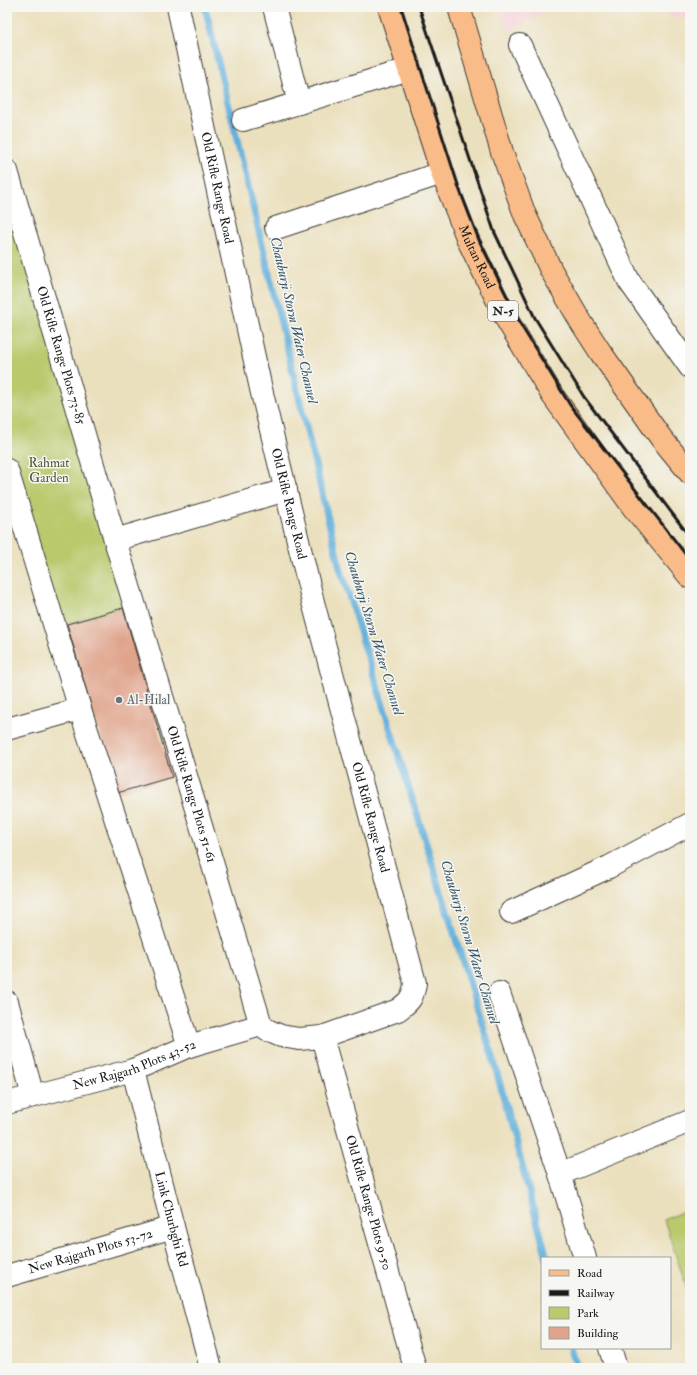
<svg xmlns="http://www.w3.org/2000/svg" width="697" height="1375" font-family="'IM FELL Double Pica',serif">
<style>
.built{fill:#f6cfd6}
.green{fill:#b9c96c;stroke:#6a7244}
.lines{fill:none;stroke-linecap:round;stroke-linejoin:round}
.stream{stroke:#63b0dc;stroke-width:7}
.building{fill:#e0a48c}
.street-casing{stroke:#3b3934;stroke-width:24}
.primary-casing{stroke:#3b3934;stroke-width:24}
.street{stroke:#fff;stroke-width:22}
.primary{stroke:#f9bc89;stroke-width:22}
.rail{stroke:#1c1c1c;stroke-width:3}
.worship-dot{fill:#6b7280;stroke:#f6f6f2;stroke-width:1.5}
.labels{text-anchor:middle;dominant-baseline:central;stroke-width:3;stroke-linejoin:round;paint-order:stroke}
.shield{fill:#f6f6f2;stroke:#5d5d5c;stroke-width:1}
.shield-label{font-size:12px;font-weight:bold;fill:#1c1c1c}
.street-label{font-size:13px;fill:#1c1c1c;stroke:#f6f6f2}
.park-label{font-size:13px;fill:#535938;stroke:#f6f6f2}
.worship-label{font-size:13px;fill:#5b616d;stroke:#f6f6f2;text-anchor:start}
.water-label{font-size:14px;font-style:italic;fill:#385769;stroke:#f6f6f2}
</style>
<rect width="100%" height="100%" fill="#f6f6f2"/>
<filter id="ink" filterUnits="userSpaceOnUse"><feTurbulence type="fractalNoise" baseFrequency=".025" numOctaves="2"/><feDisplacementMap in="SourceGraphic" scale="8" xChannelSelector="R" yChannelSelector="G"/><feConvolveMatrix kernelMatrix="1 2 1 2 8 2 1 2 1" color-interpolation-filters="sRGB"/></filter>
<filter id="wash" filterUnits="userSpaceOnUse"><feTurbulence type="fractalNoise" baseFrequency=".012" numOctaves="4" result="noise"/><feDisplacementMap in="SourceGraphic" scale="16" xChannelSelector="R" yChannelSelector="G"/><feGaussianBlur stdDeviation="0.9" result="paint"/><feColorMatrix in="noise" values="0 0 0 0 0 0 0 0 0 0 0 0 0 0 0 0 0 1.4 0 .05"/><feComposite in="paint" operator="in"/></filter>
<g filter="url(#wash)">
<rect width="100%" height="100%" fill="#ebe0bd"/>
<path class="built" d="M499 7H552L509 32Z
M638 7H690V20Z"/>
<path class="green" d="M7 178 129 606 54 627 7 471Z
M690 1208V1298L664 1220Z"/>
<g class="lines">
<path class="stream" d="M205 7 339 564 493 1058 547 1258
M571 1348 577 1368"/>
</g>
<g id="blocks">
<path class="building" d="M123 608 172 777 117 793 67 624Z"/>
</g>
</g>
<g filter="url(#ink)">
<use href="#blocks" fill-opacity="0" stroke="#3b3934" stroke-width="1"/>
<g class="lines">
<defs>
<g id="street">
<path id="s1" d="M178 7 261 389 313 602 415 983C413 998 410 1001 398 1010L322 1037 299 1039 281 1036 267 1030 261 1025"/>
<path d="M274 7 299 103"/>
<path d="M520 45 629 281 690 367"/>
<path d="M243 120 409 69"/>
<path id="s2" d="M7 171 115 540 261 1025"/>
<path d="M276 228 442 173"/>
<path d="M7 470 80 709 189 1046"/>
<path d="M115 540 286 490"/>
<path d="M7 729 80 709"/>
<path d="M511 912 609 867 690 824"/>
<path d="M499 993 560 1174 585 1258"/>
<path d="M7 1002 33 1096"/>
<path id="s3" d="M322 1037 415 1368"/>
<path id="s4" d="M133 1070 173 1227 211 1368"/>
<path id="s5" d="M7 1103 133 1070 189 1046 261 1025"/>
<path d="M560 1174 690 1121"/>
<path id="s6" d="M7 1276 173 1227"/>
<path d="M610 1348 616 1368"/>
</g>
<g id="primary">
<path id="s7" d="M389 7 442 173 468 240 507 320 553 396 633 507 690 577"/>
<path d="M459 7 502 152 525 215 551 270 581 322 601 353 661 438 690 473"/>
</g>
</defs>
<use href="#street" class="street-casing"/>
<use href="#primary" class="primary-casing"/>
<use href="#street" class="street"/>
<use href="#primary" class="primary"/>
<path class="rail" d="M401 7 459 188 479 240 522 327 570 405 690 560
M419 7 494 231 535 318 584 397 690 537"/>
</g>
</g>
<circle class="worship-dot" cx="119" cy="700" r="4"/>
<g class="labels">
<rect class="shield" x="488" y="301" width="30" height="20" rx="3"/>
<g class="shield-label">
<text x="503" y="311">N-5</text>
</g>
<g class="street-label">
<text stroke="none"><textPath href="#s1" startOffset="185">Old Rifle Range Road</textPath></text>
<text stroke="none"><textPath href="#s7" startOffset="265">Multan Road</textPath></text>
<text stroke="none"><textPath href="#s2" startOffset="192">Old Rifle Range Plots 73-85</textPath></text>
<text stroke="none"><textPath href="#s1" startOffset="509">Old Rifle Range Road</textPath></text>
<text stroke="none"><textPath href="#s2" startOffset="650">Old Rifle Range Plots 51-61</textPath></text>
<text stroke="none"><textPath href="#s1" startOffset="833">Old Rifle Range Road</textPath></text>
<text stroke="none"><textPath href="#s5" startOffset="133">New Rajgarh Plots 43-52</textPath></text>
<text stroke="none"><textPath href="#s3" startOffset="172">Old Rifle Range Plots 9-50</textPath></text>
<text stroke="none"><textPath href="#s4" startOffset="154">Link Churbghi Rd</textPath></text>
<text stroke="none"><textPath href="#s6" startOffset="87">New Rajgarh Plots 53-72</textPath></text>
</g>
<g class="park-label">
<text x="49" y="463">Rahmat<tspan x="49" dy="15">Garden</tspan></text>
</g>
<g class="worship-label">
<text x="127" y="700">Al-Hilal</text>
</g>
<g class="water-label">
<text transform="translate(294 320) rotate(77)">Chauburji Storm Water Channel</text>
<text transform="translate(374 633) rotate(73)">Chauburji Storm Water Channel</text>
<text transform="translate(470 942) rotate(73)">Chauburji Storm Water Channel</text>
</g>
</g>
<rect width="697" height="1375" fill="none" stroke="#f6f6f2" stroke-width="24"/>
<rect x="541" y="1257" width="130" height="92" fill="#f6f6f2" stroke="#9f9f9c"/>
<rect x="549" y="1270" width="20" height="6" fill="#f9bc89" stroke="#9f9f9c"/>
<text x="577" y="1277" font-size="12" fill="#1c1c1c">Road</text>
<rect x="549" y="1290" width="20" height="6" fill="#1c1c1c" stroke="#9f9f9c"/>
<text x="577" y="1297" font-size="12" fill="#1c1c1c">Railway</text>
<rect x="549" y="1307" width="20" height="12" fill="#b9c96c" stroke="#9f9f9c"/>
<text x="577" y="1317" font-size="12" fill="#1c1c1c">Park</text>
<rect x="549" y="1327" width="20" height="12" fill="#e0a48c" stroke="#9f9f9c"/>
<text x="577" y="1337" font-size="12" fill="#1c1c1c">Building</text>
</svg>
